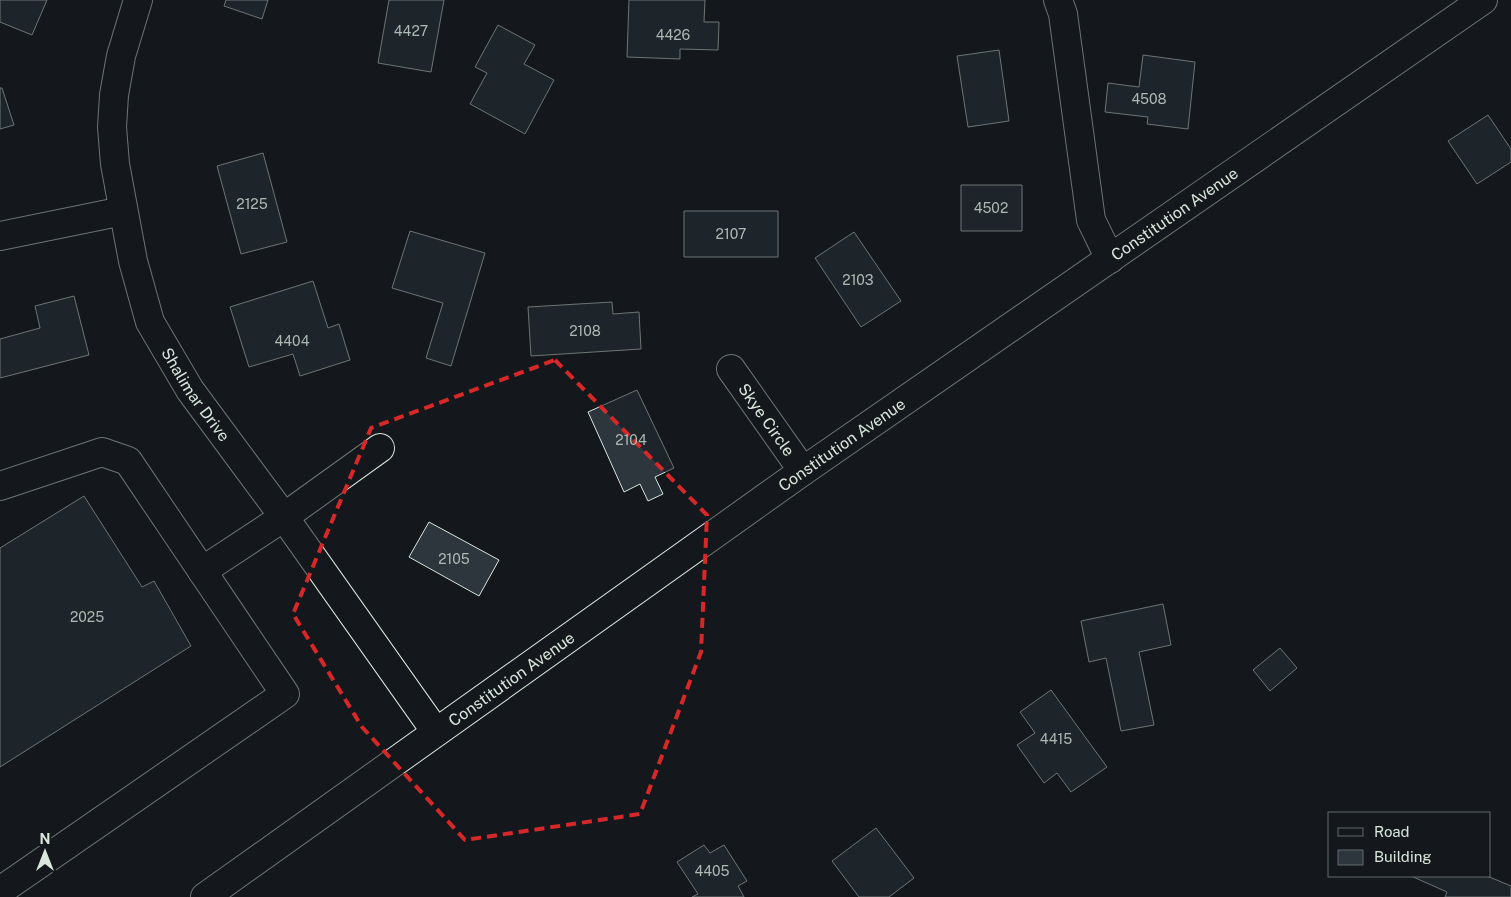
<svg xmlns="http://www.w3.org/2000/svg" width="1511" height="897" font-family="'Public Sans',sans-serif">
<style>
.building{fill:#2c363c;stroke:#d8e6dc}
.lines{fill:none;stroke-linecap:round;stroke-linejoin:round}
.minor-casing{stroke:#d8e6dc;stroke-width:30}
.major-casing{stroke:#d8e6dc;stroke-width:30}
.minor{stroke:#14181c;stroke-width:28}
.major{stroke:#14181c;stroke-width:28}
.marked{fill:none;stroke:#d62828;stroke-width:4;stroke-dasharray:10 6;stroke-linejoin:round}
.labels{text-anchor:middle;dominant-baseline:central;stroke-width:4;stroke-linejoin:round;paint-order:stroke}
.number-label{font-size:14px;fill:#adbab4}
.street-label{font-size:16px;fill:#d8e6dc;stroke:#14181c}
</style>
<rect width="100%" height="100%" fill="#14181c"/>
<path class="building" d="M0 0H47L32 35 0 22Z
M226 0H268L262 19 224 6Z
M389 0H444L431 72 378 63Z
M629 0H705L704 22H719L718 50 680 49V59L627 57Z
M498 25 535 45 524 64 554 80 525 134 470 104 487 73 475 67Z
M999 50 1009 121 968 127 957 56Z
M1143 55 1195 62 1188 129 1147 124 1148 117 1105 112 1108 83 1139 87Z
M0 88H2L14 125 0 129Z
M1488 115 1511 149V162L1477 184 1448 141Z
M263 153 287 242 241 254 217 166Z
M961 185H1022V231H961Z
M684 211H778V257H684Z
M410 231 485 253 451 366 426 358 443 303 392 288Z
M854 232 901 301 861 327 815 258Z
M313 281 328 328 339 324 350 360 300 376 293 354 249 367 230 307Z
M74 296 89 355 0 378V339L40 328 35 306Z
M612 302 613 314 639 312 641 349 531 356 528 307Z
M637 390 674 468 655 477 663 494 648 501 640 484 624 492 588 412Z
M84 496 142 587 154 581 191 646 0 767V548Z
M429 522 499 560 479 596 409 557Z
M1163 604 1171 645 1139 652 1154 725 1121 731 1106 658 1089 662 1081 621Z
M1280 648 1297 668 1270 691 1253 670Z
M1051 690 1107 767 1071 792 1057 773 1044 783 1017 745 1035 733 1020 712Z
M876 828 914 878 889 897H859L832 861Z
M704 845 710 853 724 845 747 881 738 886 744 897H692L698 894 677 862Z
M1411 876H1487L1511 886V897H1445L1447 892Z"/>
<g class="lines">
<defs>
<g id="minor">
<path id="s1" d="M138 0 121 56 114 95 112 127 115 164 133 261 150 322 190 390 284 517 436 732"/>
<path d="M1058 0 1063 14 1091 220 1110 259"/>
<path d="M0 236 123 211"/>
<path id="s2" d="M731 369 803 471"/>
<path d="M0 486 102 452 128 461 285 694 0 891"/>
<path d="M202 571 284 517 380 448"/>
</g>
<g id="major">
<path id="s3" d="M205 897 803 471 1483 0"/>
</g>
</defs>
<use href="#minor" class="minor-casing"/>
<use href="#major" class="major-casing"/>
<use href="#minor" class="minor"/>
<use href="#major" class="major"/>
</g>
<path d="M0 0H1511V897H0ZM555 360 707 515 701 652 640 814 465 840 362 727 293 614 371 428Z" fill="#14181c" fill-opacity=".55" fill-rule="evenodd"/>
<path class="marked" d="M555 360 707 515 701 652 640 814 465 840 362 727 293 614 371 428Z"/>
<g class="labels">
<g class="number-label">
<text x="411" y="31">4427</text>
<text x="673" y="35">4426</text>
<text x="1149" y="99">4508</text>
<text x="252" y="204">2125</text>
<text x="991" y="208">4502</text>
<text x="731" y="234">2107</text>
<text x="858" y="280">2103</text>
<text x="585" y="331">2108</text>
<text x="292" y="341">4404</text>
<text x="631" y="440">2104</text>
<text x="454" y="559">2105</text>
<text x="87" y="617">2025</text>
<text x="1056" y="739">4415</text>
<text x="712" y="871">4405</text>
</g>
<g class="street-label">
<text stroke="none"><textPath href="#s3" startOffset="1186">Constitution Avenue</textPath></text>
<text stroke="none"><textPath href="#s1" startOffset="415">Shalimar Drive</textPath></text>
<text stroke="none"><textPath href="#s2" startOffset="62">Skye Circle</textPath></text>
<text stroke="none"><textPath href="#s3" startOffset="781">Constitution Avenue</textPath></text>
<text stroke="none"><textPath href="#s3" startOffset="376">Constitution Avenue</textPath></text>
</g>
</g>
<rect x="1328" y="812" width="162" height="65" fill="#14181c" stroke="#626a69"/>
<rect x="1338" y="828" width="25" height="8" fill="#14181c" stroke="#626a69"/>
<text x="1374" y="837" font-size="15" fill="#d8e6dc">Road</text>
<rect x="1338" y="850" width="25" height="15" fill="#2c363c" stroke="#626a69"/>
<text x="1374" y="862" font-size="15" fill="#d8e6dc">Building</text>
<g transform="translate(45 852)" stroke="#14181c" stroke-width="4" paint-order="stroke">
<path d="M0-4L9 19L0 12L-9 19Z" fill="#d8e6dc"/>
<text y="-8" font-size="14" font-weight="bold" text-anchor="middle" fill="#d8e6dc">N</text>
</g>
</svg>
